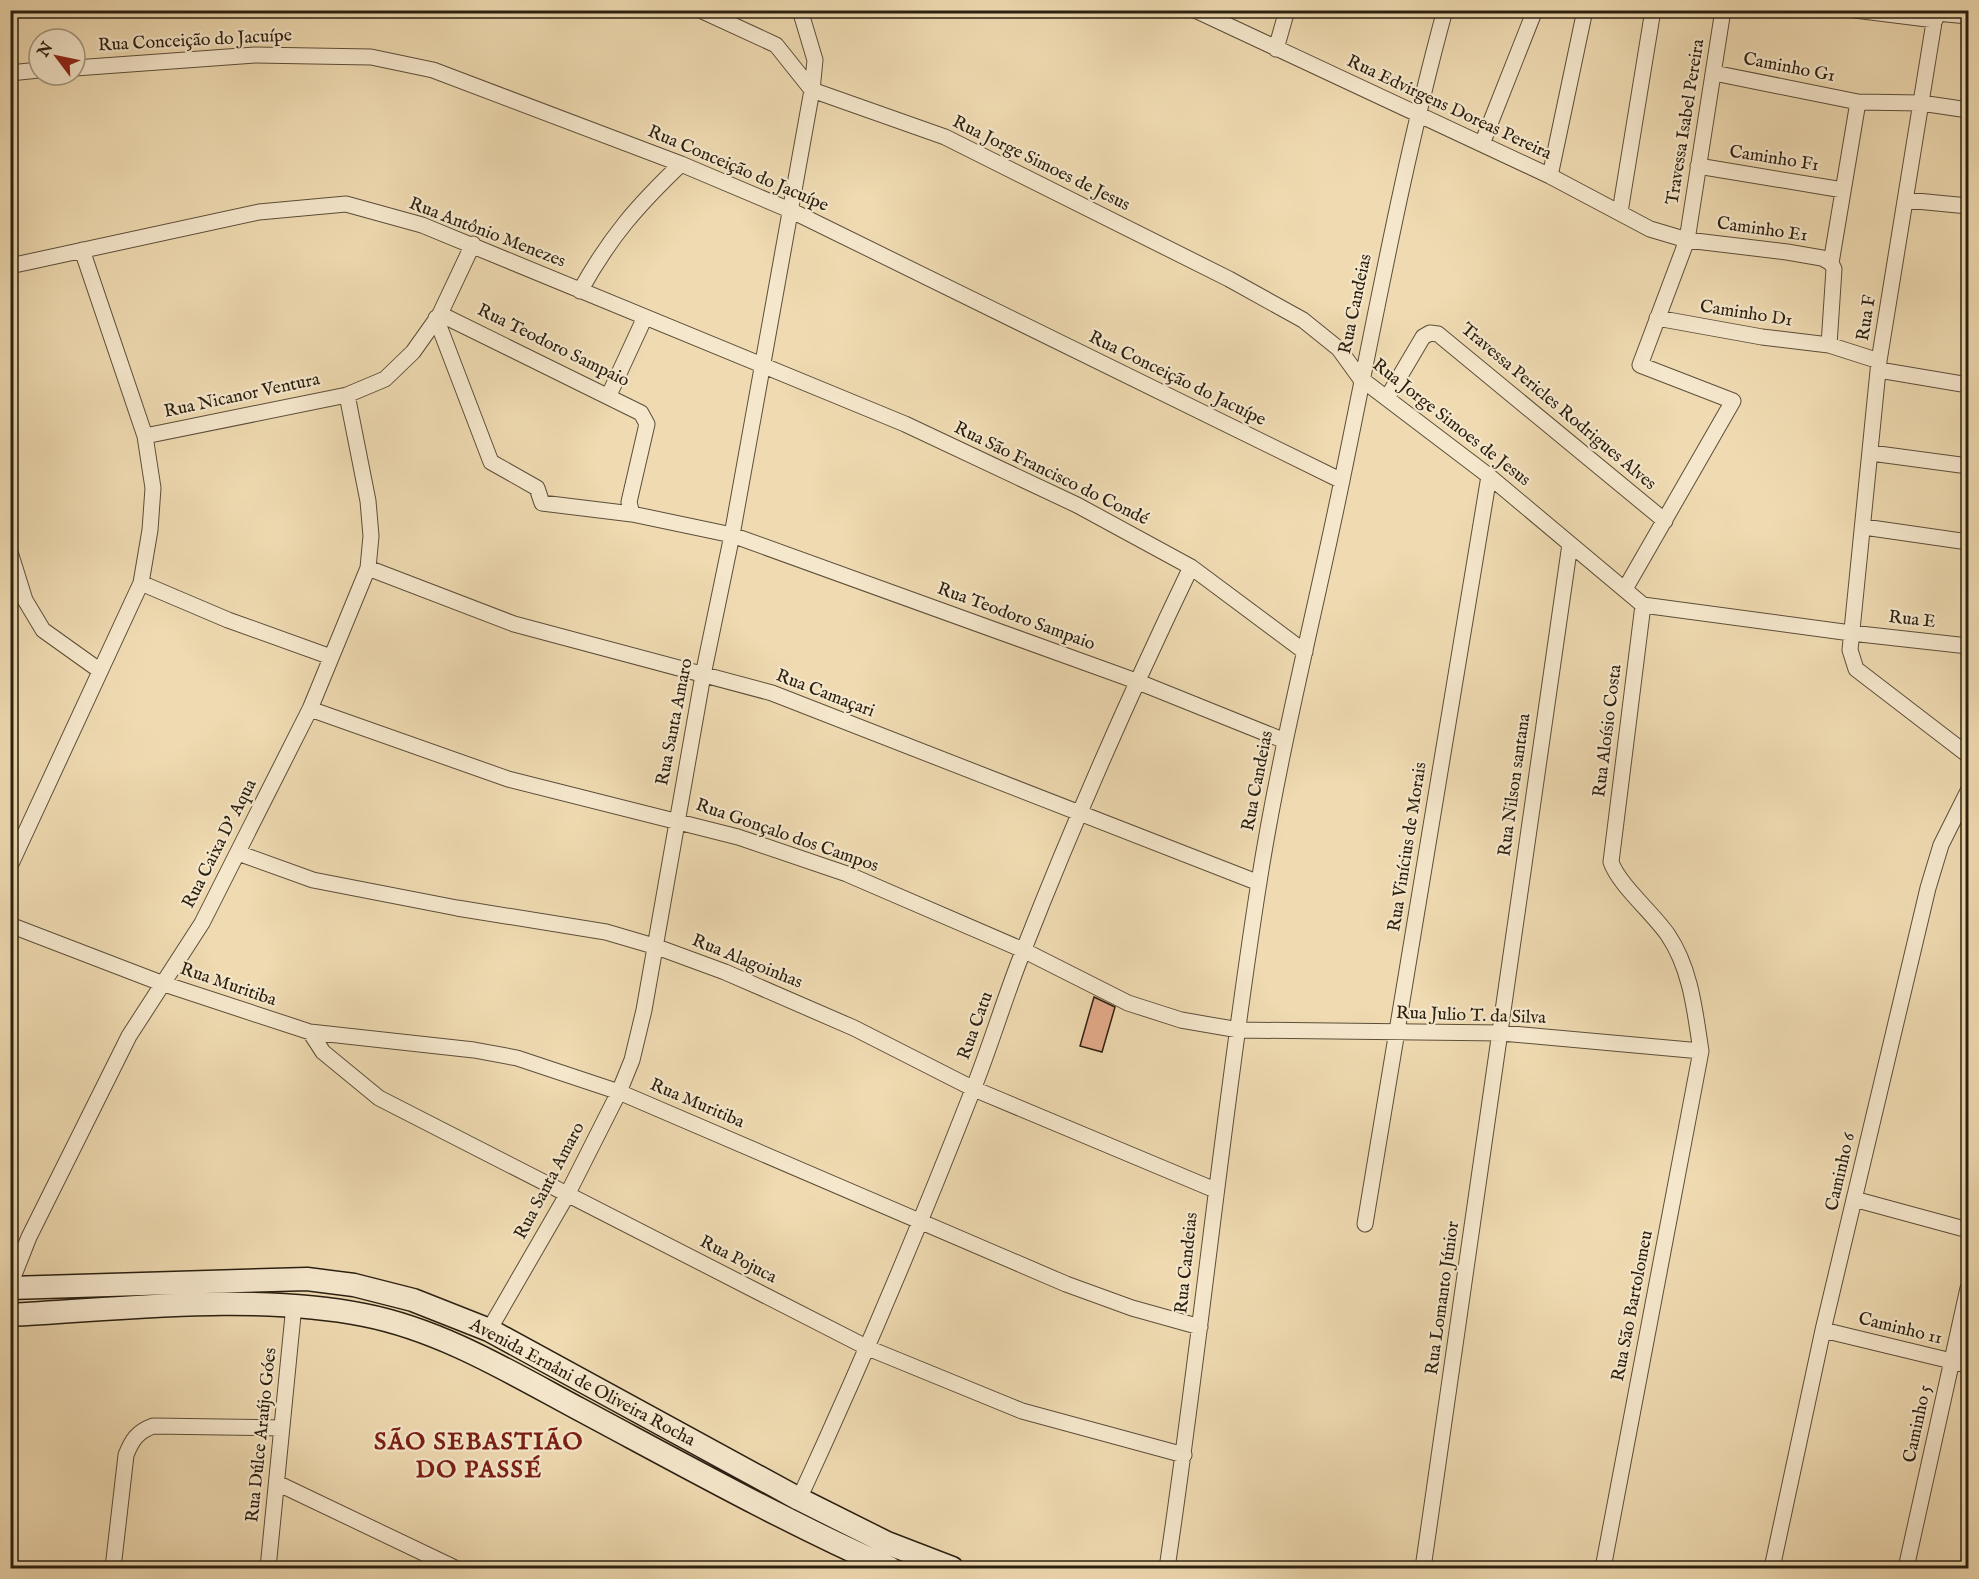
<svg xmlns="http://www.w3.org/2000/svg" width="1979" height="1579" font-family="'IM FELL English',serif">
<style>
.building{fill:#e4aa8b;stroke:#2b2011;stroke-width:1.5}
.lines{fill:none;stroke-linecap:round;stroke-linejoin:round}
.street-casing{stroke:#5c4e39;stroke-width:17}
.secondary-casing{stroke:#2b2011;stroke-width:25}
.street{stroke:#f5e7cc;stroke-width:15}
.secondary{stroke:#f5e7cc;stroke-width:22}
.labels{text-anchor:middle;dominant-baseline:central;stroke-width:4.5;stroke-linejoin:round;paint-order:stroke}
.street-label{font-size:18px;fill:#2b2011;stroke:#f5e7cc}
.district-label{font-size:24px;font-weight:bold;letter-spacing:1.5px;fill:#7a1f14;stroke:#f5e7cc}
</style>
<rect width="100%" height="100%" fill="#efdab1"/>
<filter id="stains"><feTurbulence type="fractalNoise" baseFrequency=".00333" numOctaves="4"/><feColorMatrix values="0 0 0 0 .2 0 0 0 0 .09 0 0 0 0 .02 0 0 0 .5 -.17"/></filter>
<radialGradient id="worn" r=".72"><stop offset=".6" stop-color="#630" stop-opacity="0"/><stop offset="1" stop-color="#630" stop-opacity=".3"/></radialGradient>
<path class="building" d="M1094 997 1115 1007 1102 1052 1080 1046Z"/>
<g class="lines">
<defs>
<path id="street" d="M700 10 776 45 812 90
M1195 10 1550 176 1650 229 1687 240 1787 252 1822 258 1831 263
M1855 10 1935 20
M1936 10 1879 361 1850 650 1856 669 1968 755
M1936 13 1968 16
M1276 49 1287 10
M75 68 255 55 371 57 433 70 681 164 792 211 1342 481
M10 73 39 70
M1714 73 1858 102
M812 90 945 137 1229 279 1303 320 1339 349 1360 378 1489 476 1643 605 1851 633 1968 646
M1482 144 1535 10
M1698 166 1843 190
M1550 176 1585 10
M1906 200 1968 206
M1620 212 1653 10
M10 266 259 212 346 204 422 225 905 424 1077 505 1191 567 1305 652
M580 291C610 237 637 206 681 164
M440 314 641 413 647 424 629 502 632 514
M436 318 491 462 537 488 542 503 632 514 732 535 1136 681 1285 741
M1657 318 1762 337 1829 345 1879 361
M1829 345 1834 269 1831 263 1858 102 1921 103 1968 110
M1879 370 1968 385
M609 395 645 317
M1387 398 1423 337 1430 333 1438 334 1665 521
M145 436 347 395 385 379 413 352 440 314 473 244
M1871 453 1968 466
M1864 527 1968 542
M10 552 25 600 43 630 99 670
M368 568 514 624 772 693 1259 883
M141 583 228 620 331 657
M1625 589 1733 401 1640 365 1687 240 1723 10
M310 709 508 779 738 837 847 874 1023 950 1128 1003 1181 1020 1239 1030 1502 1033 1701 1051
M238 853 313 880 457 908 606 932 657 947 725 972 854 1028 974 1089 1215 1190
M10 866 141 583 150 530 153 488 145 436 82 250
M10 925 161 983 310 1032 474 1050 517 1058 619 1092 1066 1284 1132 1308 1200 1327
M310 1032 323 1052 379 1098 868 1348 1022 1411 1184 1455
M1854 1199 1968 1230
M1365 1224 1489 476
M10 1285 29 1237 129 1036 202 923 310 709 368 568 371 536 368 501 347 395
M489 1330 567 1195 619 1092 632 1060 644 1010 703 675 732 535 812 90 815 60 800 10
M1823 1330 1968 1365
M277 1483 455 1568
M799 1499C861 1365 918 1230 972 1092 991 1045 1005 996 1024 949 1075 819 1131 692 1191 567
M113 1568 126 1455C132 1440 137 1432 153 1426L282 1428
M268 1568 294 1305
M1167 1568C1201 1340 1223 1110 1259 882 1280 748 1314 617 1341 485 1374 326 1402 167 1445 10
M1423 1568C1473 1227 1520 885 1570 544
M1603 1568 1701 1051C1695 1012 1691 969 1668 935 1653 913 1619 885 1611 862L1643 605
M1772 1568 1823 1330 1928 888 1941 845 1968 791
M1906 1568 1968 1288"/>
<path id="secondary" d="M10 1288 307 1279 354 1285 413 1300 489 1330 799 1499 887 1543 952 1568
M10 1315C125 1309 251 1293 364 1315 441 1330 510 1372 579 1409 682 1464 784 1521 890 1568"/>
</defs>
<use href="#street" class="street-casing"/>
<use href="#secondary" class="secondary-casing"/>
<use href="#street" class="street"/>
<use href="#secondary" class="secondary"/>
</g>
<g class="labels">
<g class="street-label">
<text transform="translate(195 41) rotate(-3)">Rua Conceição do Jacuípe</text>
<text transform="translate(1789 68) rotate(11)">Caminho G1</text>
<text transform="translate(1449 108) rotate(25)">Rua Edvirgens Doreas Pereira</text>
<text transform="translate(1686 122) rotate(-81)">Travessa Isabel Pereira</text>
<text transform="translate(1774 159) rotate(9)">Caminho F1</text>
<text transform="translate(1041 164) rotate(26)">Rua Jorge Simoes de Jesus</text>
<text transform="translate(738 169) rotate(23)">Rua Conceição do Jacuípe</text>
<text transform="translate(1762 230) rotate(8)">Caminho E1</text>
<text transform="translate(487 233) rotate(21)">Rua Antônio Menezes</text>
<text transform="translate(1356 304) rotate(-78)">Rua Candeias</text>
<text transform="translate(1746 314) rotate(9)">Caminho D1</text>
<text transform="translate(1867 318) rotate(-81)">Rua F</text>
<text transform="translate(553 346) rotate(26)">Rua Teodoro Sampaio</text>
<text transform="translate(1177 379) rotate(26)">Rua Conceição do Jacuípe</text>
<text transform="translate(242 396) rotate(-12)">Rua Nicanor Ventura</text>
<text transform="translate(1558 407) rotate(40)">Travessa Pericles Rodrigues Alves</text>
<text transform="translate(1451 423) rotate(38)">Rua Jorge Simoes de Jesus</text>
<text transform="translate(1051 474) rotate(26)">Rua São Francisco do Condé</text>
<text transform="translate(1016 617) rotate(20)">Rua Teodoro Sampaio</text>
<text transform="translate(1912 620) rotate(6)">Rua E</text>
<text transform="translate(825 694) rotate(21)">Rua Camaçari</text>
<text transform="translate(675 722) rotate(-79)">Rua Santa Amaro</text>
<text transform="translate(1608 731) rotate(-83)">Rua Aloísio Costa</text>
<text transform="translate(1258 781) rotate(-79)">Rua Candeias</text>
<text transform="translate(1515 785) rotate(-82)">Rua Nilson santana</text>
<text transform="translate(787 836) rotate(19)">Rua Gonçalo dos Campos</text>
<text transform="translate(220 844) rotate(-63)">Rua Caixa D' Aqua</text>
<text transform="translate(1408 847) rotate(-81)">Rua Vinícius de Morais</text>
<text transform="translate(747 962) rotate(22)">Rua Alagoinhas</text>
<text transform="translate(228 985) rotate(19)">Rua Muritiba</text>
<text transform="translate(1471 1016) rotate(2)">Rua Julio T. da Silva</text>
<text transform="translate(976 1026) rotate(-70)">Rua Catu</text>
<text transform="translate(697 1104) rotate(23)">Rua Muritiba</text>
<text transform="translate(1841 1172) rotate(-77)">Caminho 6</text>
<text transform="translate(550 1181) rotate(-62)">Rua Santa Amaro</text>
<text transform="translate(738 1260) rotate(27)">Rua Pojuca</text>
<text transform="translate(1187 1263) rotate(-84)">Rua Candeias</text>
<text transform="translate(1443 1298) rotate(-82)">Rua Lomanto Júnior</text>
<text transform="translate(1633 1306) rotate(-79)">Rua São Bartolomeu</text>
<text transform="translate(1900 1329) rotate(14)">Caminho 11</text>
<text transform="translate(582 1383) rotate(28)">Avenida Ernâni de Oliveira Rocha</text>
<text transform="translate(1918 1424) rotate(-78)">Caminho 5</text>
<text transform="translate(262 1435) rotate(-84)">Rua Dúlce Araújo Góes</text>
</g>
<g class="district-label">
<text x="479" y="1442">SÃO SEBASTIÃO<tspan x="479" dy="28">DO PASSÉ</tspan></text>
</g>
</g>
<rect width="1979" height="1579" fill="none" stroke="#efdab1" stroke-width="36"/>
<rect x="12" y="12" width="1955" height="1555" fill="none" stroke="#2b2011" stroke-width="3"/>
<rect x="18" y="18" width="1943" height="1543" fill="none" stroke="#2b2011" stroke-width="1.5"/>
<g transform="translate(57 57) rotate(302)"><circle r="28" fill="#f5e7cc" stroke="#a49781" stroke-width="1.5"/>
<path d="M0-4.5L10 22L0 15L-10 22Z" fill="#8f2418"/>
<text y="-9" font-size="16" font-weight="bold" text-anchor="middle" fill="#2b2011">N</text>
</g>
<rect width="100%" height="100%" filter="url(#stains)"/>
<rect width="100%" height="100%" fill="url(#worn)"/>
</svg>
